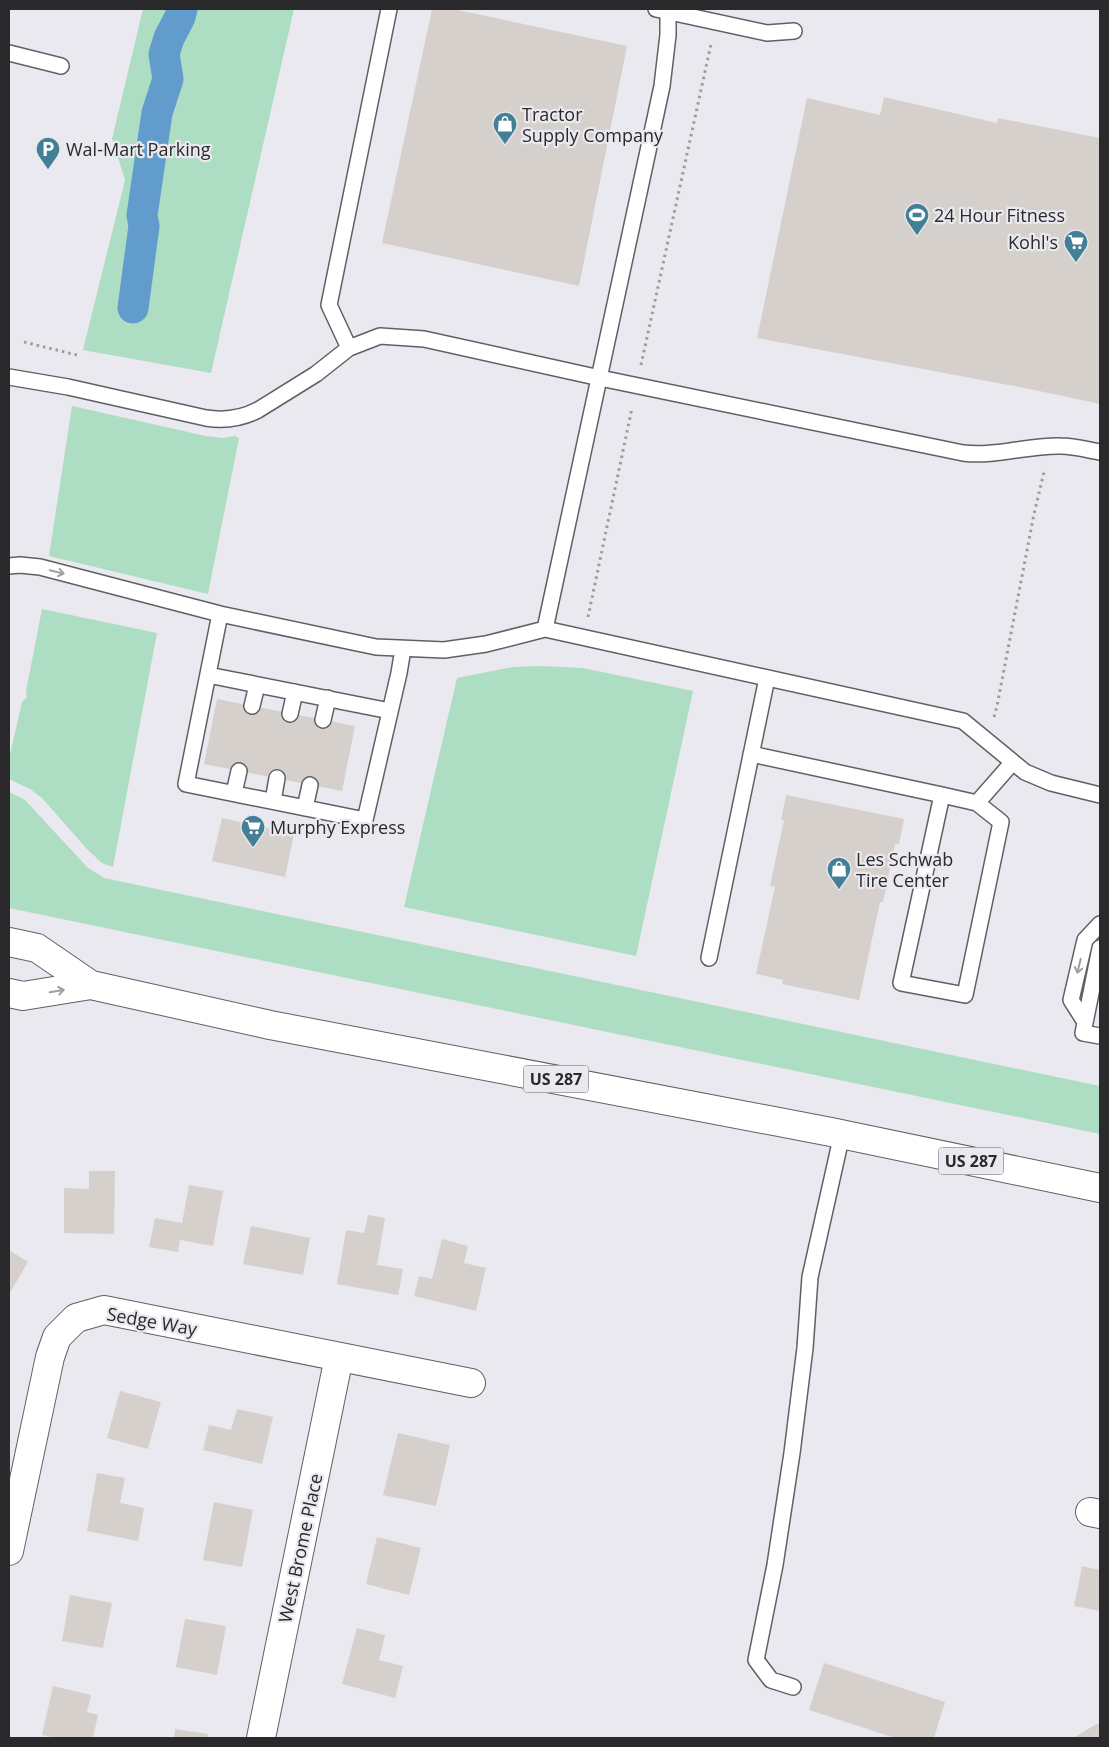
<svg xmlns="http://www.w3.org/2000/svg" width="1109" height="1747" font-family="'Open Sans',sans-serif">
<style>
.green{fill:#adddc2}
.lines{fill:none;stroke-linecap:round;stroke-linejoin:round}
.canal{stroke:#629ccc;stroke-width:31}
.building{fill:#d6d0cd}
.lane-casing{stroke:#5f6065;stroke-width:18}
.street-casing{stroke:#5f6065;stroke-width:30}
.primary-casing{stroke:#5f6065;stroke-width:30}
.path{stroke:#9b9ba0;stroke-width:3;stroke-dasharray:2.5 4;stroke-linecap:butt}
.lane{stroke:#fff;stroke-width:15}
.street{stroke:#fff;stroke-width:28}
.primary{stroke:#fff;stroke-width:28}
.oneway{stroke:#9f9fa0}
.labels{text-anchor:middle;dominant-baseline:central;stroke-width:4.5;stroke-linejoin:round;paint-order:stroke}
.shield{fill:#e9e9ef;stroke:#636366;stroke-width:1}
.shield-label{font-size:16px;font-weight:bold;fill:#2a2a2c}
.poi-label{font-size:18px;fill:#2a2a2c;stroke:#e9e9ef;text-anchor:start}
.street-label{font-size:18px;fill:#2a2a2c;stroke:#e9e9ef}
</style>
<rect width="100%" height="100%" fill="#e9e9ef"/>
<path class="green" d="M143 9H294L211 373 83 350 125 180 112 139Z
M72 406 206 436 222 438 235 436 239 438 208 594 49 556Z
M42 609 157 633 113 867 102 863 86 848 42 798 30 789 9 779V759L22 702 27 697 26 691Z
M538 666 583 668 693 691 636 956 404 907 457 678 513 667Z
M9 792 25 800 88 868 104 878 1100 1086V1134L9 908Z"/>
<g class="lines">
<path class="canal" d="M133 308 144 226 142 215 157 113 168 79 164 54 169 38 180 17 182 9"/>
</g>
<path class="building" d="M432 9H453L627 46 579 286 382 243Z
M884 97 997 123 998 118 1100 138V404L1025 388 757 338 807 98 880 115Z
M217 699 355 726 342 791 204 764Z
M786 795 904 819 899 844H895L883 902H880L859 1000 782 984 783 980 756 974 775 887 770 886 784 820H781Z
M222 818 294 834 285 877 212 861Z
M89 1171H115L114 1234 64 1233V1188L89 1189Z
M189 1185 223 1191 213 1246 180 1240 178 1252 149 1247 155 1218 182 1223Z
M368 1215 385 1218 377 1265 403 1269 398 1295 337 1284 346 1230 364 1233Z
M251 1226 310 1238 303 1275 243 1264Z
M442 1239 468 1246 464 1263 486 1268 476 1311 414 1296 419 1276 432 1279Z
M9 1250 28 1262 9 1294Z
M120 1391 161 1402 148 1449 107 1438Z
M237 1409 273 1417 262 1464 203 1450 209 1425 231 1430Z
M398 1433 450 1445 436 1506 383 1495Z
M97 1473 125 1478 120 1503 144 1508 138 1541 87 1531Z
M214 1502 253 1510 242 1567 203 1560Z
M377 1537 421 1548 409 1595 366 1584Z
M1082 1566 1100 1570V1611L1074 1606Z
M70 1595 112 1603 103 1648 62 1641Z
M185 1619 226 1626 217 1675 176 1667Z
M357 1628 385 1635 379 1660 403 1666 395 1698 342 1684Z
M824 1663 945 1702 934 1738H895L809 1710Z
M53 1686 91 1695 87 1712 98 1715 93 1738H56L42 1735Z
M1100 1722V1738H1073Z
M175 1729 208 1734 207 1738H174Z"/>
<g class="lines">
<defs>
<path id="lane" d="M656 9 767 33 794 31
M668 11V35L662 86 545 629 963 721 1025 772 1051 783 1100 795
M9 53 61 66
M349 348 329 305 389 9
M9 377 68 387 206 418C225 421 241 419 258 410L316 374 349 348 380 336 424 339 600 378 963 453C996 457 1028 445 1061 446 1074 446 1088 450 1100 452
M9 566 20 565 40 567 220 614 376 647 444 650 486 644 545 629
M220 614 186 784 365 820 399 673 403 649
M208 675 390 711
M252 706 257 685
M290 714 295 692
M323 720 328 698
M751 754 942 795
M234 793 239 771
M273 801 277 778
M977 803 1001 822 965 995 901 983 942 795 977 803 1012 763
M305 808 310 785
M1100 948 1083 1033 1100 1036
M709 958 767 678
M1085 1022 1071 1000 1085 940 1100 924
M793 1687 771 1680 756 1660 775 1565 792 1453 805 1348 810 1277 842 1134"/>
<path id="street" d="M1090 1512 1100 1514
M9 1551 50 1357 57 1337 76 1318 104 1310 471 1383
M261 1738 339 1357"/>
<path id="primary" d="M9 942 37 948 91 985
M9 993 23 996 91 985 270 1025 831 1132 1100 1188"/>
</defs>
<use href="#lane" class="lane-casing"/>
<use href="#street" class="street-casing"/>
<use href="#primary" class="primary-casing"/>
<path class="path" d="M24 342 77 355
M641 365 711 44
M588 617 632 408
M994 717 997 706 1034 514 1044 472 1042 469"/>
<use href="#lane" class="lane"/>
<use href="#street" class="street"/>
<use href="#primary" class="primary"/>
</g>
<defs><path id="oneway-shaft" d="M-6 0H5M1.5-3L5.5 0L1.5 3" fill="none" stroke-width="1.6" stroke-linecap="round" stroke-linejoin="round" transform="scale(1.25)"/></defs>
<g class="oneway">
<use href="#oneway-shaft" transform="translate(57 572) rotate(14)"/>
<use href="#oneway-shaft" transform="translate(1079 966) rotate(103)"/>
<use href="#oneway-shaft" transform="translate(57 991) rotate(-9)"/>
</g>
<defs>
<symbol id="shop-pin" viewBox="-11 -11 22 30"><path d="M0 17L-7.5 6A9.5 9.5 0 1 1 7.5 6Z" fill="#437f96" stroke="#e9e9ef"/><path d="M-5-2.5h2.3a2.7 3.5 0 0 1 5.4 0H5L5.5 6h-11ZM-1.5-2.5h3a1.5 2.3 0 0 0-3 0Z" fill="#fff"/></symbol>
<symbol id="parking-pin" viewBox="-11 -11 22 30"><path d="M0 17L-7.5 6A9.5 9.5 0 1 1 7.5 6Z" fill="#437f96" stroke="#e9e9ef"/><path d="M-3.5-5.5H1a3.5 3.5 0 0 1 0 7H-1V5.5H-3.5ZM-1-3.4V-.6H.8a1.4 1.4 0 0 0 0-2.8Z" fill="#fff"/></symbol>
<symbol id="stadium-pin" viewBox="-11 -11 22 30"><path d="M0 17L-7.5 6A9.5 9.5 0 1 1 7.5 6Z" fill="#437f96" stroke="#e9e9ef"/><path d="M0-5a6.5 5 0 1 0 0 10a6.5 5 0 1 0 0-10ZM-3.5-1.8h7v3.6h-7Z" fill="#fff"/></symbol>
<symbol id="supermarket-pin" viewBox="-11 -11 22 30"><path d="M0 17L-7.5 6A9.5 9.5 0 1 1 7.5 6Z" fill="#437f96" stroke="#e9e9ef"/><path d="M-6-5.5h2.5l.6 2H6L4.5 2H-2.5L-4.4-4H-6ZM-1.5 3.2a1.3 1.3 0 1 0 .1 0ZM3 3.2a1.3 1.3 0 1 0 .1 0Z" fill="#fff"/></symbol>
</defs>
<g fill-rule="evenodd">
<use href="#shop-pin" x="491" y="110" width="28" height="38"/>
<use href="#parking-pin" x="34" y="135" width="28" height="38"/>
<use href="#stadium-pin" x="903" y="201" width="28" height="38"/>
<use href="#supermarket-pin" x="1062" y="228" width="28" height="38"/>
<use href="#supermarket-pin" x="239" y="813" width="28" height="38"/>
<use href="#shop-pin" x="825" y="855" width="28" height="38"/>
</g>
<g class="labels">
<g class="shield">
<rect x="523.5" y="1065.5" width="65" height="27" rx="4"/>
<rect x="938.5" y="1147.5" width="65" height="27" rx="4"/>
</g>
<g class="shield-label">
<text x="556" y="1079">US 287</text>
<text x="971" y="1161">US 287</text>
</g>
<g class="poi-label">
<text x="522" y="114">Tractor<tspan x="522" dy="21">Supply Company</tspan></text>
<text x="66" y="149">Wal-Mart Parking</text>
<text x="934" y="215">24 Hour Fitness</text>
<text x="1058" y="242" text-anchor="end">Kohl's</text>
<text x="270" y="827">Murphy Express</text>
<text x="856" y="859">Les Schwab<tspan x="856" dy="21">Tire Center</tspan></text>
</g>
<g class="street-label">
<text transform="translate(152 1321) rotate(10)">Sedge Way</text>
<text transform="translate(300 1548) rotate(-78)">West Brome Place</text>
</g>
</g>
<rect width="1109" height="1747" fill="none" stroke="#2a2a2c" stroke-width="20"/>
</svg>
